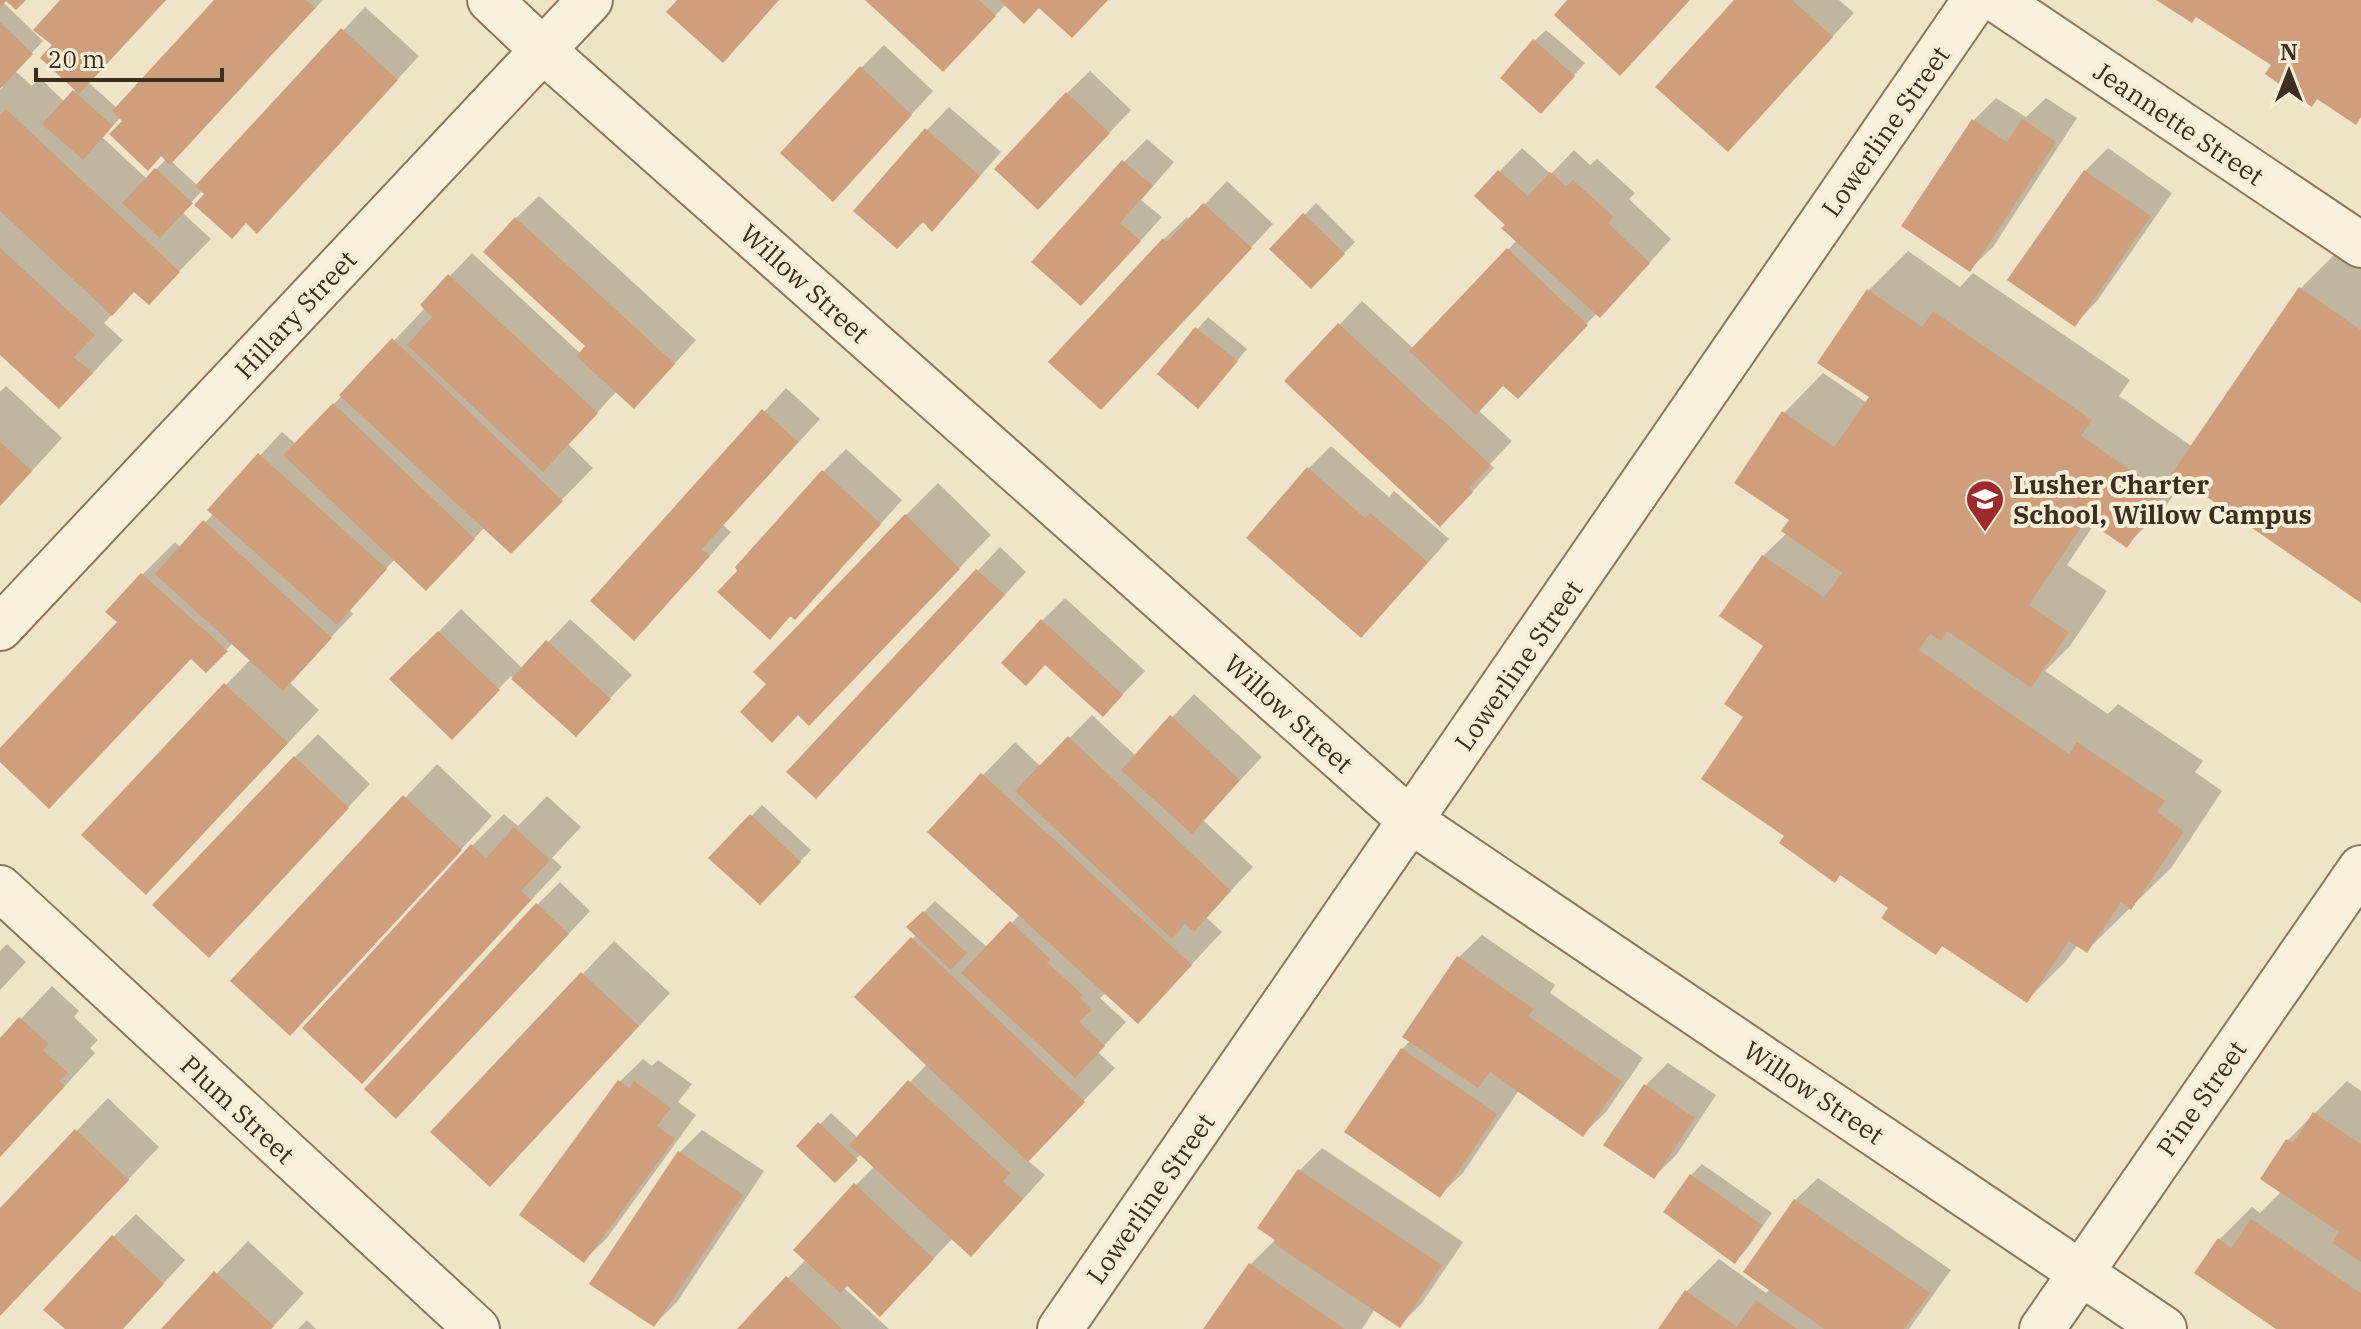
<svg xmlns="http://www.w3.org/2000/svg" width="2361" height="1329" font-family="'IBM Plex Serif',serif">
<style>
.shadow{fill:#0003;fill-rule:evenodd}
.building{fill:#cf9f7d}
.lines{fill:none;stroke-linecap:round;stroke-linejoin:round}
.minor-casing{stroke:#8d765c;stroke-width:48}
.minor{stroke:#faf1dc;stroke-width:44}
.labels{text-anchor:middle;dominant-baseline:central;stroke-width:8;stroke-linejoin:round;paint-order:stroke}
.street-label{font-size:26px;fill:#3d2e20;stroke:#f7eed8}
.poi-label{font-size:26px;font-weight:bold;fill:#3d2e20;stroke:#f7eed8;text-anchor:start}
</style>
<rect width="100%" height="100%" fill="#f0e4c8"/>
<path class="shadow" d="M0 0H7L4 3 43 41 15 71 32 86 40 78 65 102 77 89 55 44 63 0H166L88 82 117 108 217 0H323L171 161 198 186 365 7 419 56 279 208 247 222 203 190 182 212 211 239 149 302 135 290 104 323 123 340 91 375 0 352V90L3 87 0 84ZM121 117 166 159 147 179 102 137Z
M867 0H1107L1039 6 1006 4 966 47Z
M1736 0H1839L1854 13 1751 127Z
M1546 30 1585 63 1552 100 1534 41Z
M884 45 933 91 855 176 861 68Z
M1090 71 1131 110 1060 185 1067 93Z
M1996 98 2026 117 2046 98 2077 118 1993 247 1970 269 1974 120Z
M949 107 1001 152 954 206 932 229 923 220 856 211 927 130Z
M1147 139 1174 162 1141 200 1162 217 1104 281 1124 162Z
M1522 148 1551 174 1574 150 1590 165 1597 159 1635 193 1629 199 1671 239 1622 293 1597 313 1540 374 1504 384 1478 410 1512 441 1490 464 1494 468 1463 502 1286 381 1362 301 1414 349 1517 240 1508 225 1476 196Z
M2108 148 2172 193 2097 301 2075 324 2010 280 2085 171Z
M1227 181 1273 224 1123 385 1051 362 1164 239 1187 217 1190 220Z
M539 196 696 340 656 384 617 391 568 444 593 468 511 551 485 527 448 566 395 559 349 610 353 614 289 682 319 710 178 860 226 685 251 659 233 643 206 670 192 658 0 760V751L120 622 108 612 143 574 175 542 181 548 214 513 210 509 282 432 296 444 425 308 422 305 472 253 581 354 588 346 516 218Z
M1316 203 1355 242 1311 287 1272 249Z
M2340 249 2361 264V601L2184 479 2166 506 2127 545 2095 523 2067 565 2107 591 2070 646 2045 671 2108 714 2118 704 2203 761 2195 772 2222 791 2171 868 2087 950 2078 944 2066 961 2027 1000 1944 944 1936 952 1890 907 1841 874 1835 880 1787 836 1745 717 1766 646 1763 556 1787 533 1791 519 1784 413 1823 373 1867 403 1871 396 1868 291 1908 251 1960 287 1973 273 2130 380 2119 396 2193 447 2300 289Z
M1208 317 1247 349 1209 395 1159 374Z
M6 386 62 438 0 506V392Z
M786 388 820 419 723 525 731 532 656 616 592 600Z
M1331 446 1389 497 1394 491 1449 539 1384 612 1308 469Z
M846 449 902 500 817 595 792 615 770 637 823 472Z
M938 483 991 535 841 691 906 515Z
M1000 547 1026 572 838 774 789 772Z
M1065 598 1145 671 1103 715 1042 621Z
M461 609 523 669 570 619 632 675 576 734 511 676 452 737 392 679Z
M1194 694 1262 757 1203 820 1253 867 1206 917 1222 932 1138 1022 1106 993 1100 998 1126 1022 1098 1052 1115 1068 1027 1160 1045 1175 994 1231 953 1238 903 1291 847 1283 843 1287 889 1329H740L806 1259 856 1185 875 1166 861 1154 835 1181 799 1146 831 1113 858 1138 927 1064 857 997 917 934 909 927 935 901 988 948 1020 914 983 775 1015 742 1041 767 1092 715 1136 756Z
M318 734 370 784 231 933 295 757Z
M437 764 492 816 322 1001 233 981Z
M547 796 581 827 552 858 562 867 362 1081 472 846 504 814 518 826Z
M762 805 811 850 760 903 711 858Z
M560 882 590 911 419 1094 537 905Z
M1482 935 1555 985 1550 993 1643 1058 1606 1112 1583 1134 1519 1090 1463 1173 1440 1195 1402 1049 1411 1040 1459 957Z
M614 941 670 993 522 1152 433 1132Z
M7 944 26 962 0 990V951Z
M52 986 79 1011 74 1017 98 1040 90 1048 95 1053 0 1157V1041Z
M643 1059 652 1066 658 1060 692 1084 678 1102 696 1115 607 1238 584 1260 620 1081Z
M1668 1063 1716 1095 1677 1154 1654 1177 1645 1086Z
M2347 1081 2361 1091V1329H2280L2219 1240 2252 1207 2260 1213 2282 1191 2288 1140Z
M108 1098 159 1147 0 1315V1211Z
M702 1130 764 1171 677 1302 654 1325 679 1153Z
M1322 1148 1463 1242 1422 1303 1399 1326 1375 1309 1362 1329H1206L1251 1264 1276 1239 1300 1170Z
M1702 1164 1772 1213 1746 1250 1735 1261 1691 1175Z
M1818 1178 1951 1270 1909 1329H1661L1687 1291 1719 1259 1766 1293 1770 1289 1795 1200Z
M136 1214 185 1260 122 1329H67L113 1237Z
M248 1241 304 1293 271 1329H164Z
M307 1320 316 1329H298Z"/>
<path class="building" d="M0 0H26L16 10 6 1 0 8Z
M60 0H166L79 94 40 58 52 45 33 30Z
M214 0H306L315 8 170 165 161 156 148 171 109 134 122 121 112 111Z
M677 0H779L723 63 666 12Z
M865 0H979L996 16 943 72Z
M999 0H1108L1072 38 1039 8 1024 24Z
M1567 0H1690L1620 76 1554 15Z
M1734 0H1792L1833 37 1728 152 1655 87Z
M2156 0H2361V117L2356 125 2317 99 2312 107 2265 74 2271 65 2196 17 2192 23Z
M0 22 33 54 0 89Z
M341 28 398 80 257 234 246 223 232 239 194 205 204 194 195 186Z
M1533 39 1575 76 1541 114 1500 78Z
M860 66 912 115 833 202 780 153Z
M73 90 113 126 83 160 42 124Z
M1066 92 1110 133 1038 210 994 169Z
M6 109 180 272 149 305 134 292 112 316 0 211V115Z
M1972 119 2007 142 2022 119 2056 142 1970 272 1901 226Z
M925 128 980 176 932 232 923 222 897 249 853 211Z
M1122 160 1153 186 1120 223 1141 241 1081 306 1031 262Z
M155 168 193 203 160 238 122 203Z
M1498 170 1528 196 1550 172 1566 186 1573 180 1614 217 1608 223 1650 263 1600 318 1501 228 1505 225 1474 196Z
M2084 170 2151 216 2075 327 2007 280Z
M1203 203 1252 248 1101 410 1048 362 1163 238 1167 242Z
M1303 213 1345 254 1311 289 1269 249Z
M515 217 675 364 634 409 576 356 585 346 483 252Z
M0 248 95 335 74 357 93 373 59 409 0 355Z
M1507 248 1588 325 1518 399 1503 386 1476 415 1409 351Z
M448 274 598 413 543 472 407 345 432 317 420 305Z
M2299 287 2361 330V603L2172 473Z
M1867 289 1922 327 1933 311 2092 420 2081 436 2164 493 2127 548 2086 520 2029 605 2069 632 2031 688 1947 631 1941 641 1930 634 1919 650 2069 754 2077 742 2165 801 2157 812 2184 831 2131 910 2121 902 2087 953 2069 941 2027 1003 1942 946 1936 955 1881 918 1888 908 1840 875 1835 883 1779 843 1784 836 1701 779 1743 717 1724 704 1763 646 1719 616 1762 555 1824 597 1842 573 1781 531 1789 520 1734 483 1782 411 1834 447 1869 397 1817 363Z
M1338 323 1491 465 1469 488 1473 492 1440 527 1284 381Z
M1195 327 1238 361 1198 409 1157 374Z
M392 338 563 501 511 554 339 395Z
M333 403 475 539 426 591 283 455Z
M762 409 798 442 702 549 710 556 634 641 590 601Z
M0 442 32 471 0 506Z
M258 453 387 569 337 625 207 510Z
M1307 467 1365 518 1370 513 1428 562 1361 638 1246 538Z
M822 470 881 524 795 620 790 616 770 640 717 592 737 571 735 567Z
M905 514 960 569 809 726 798 715 772 743 740 712 766 684 753 672Z
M203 520 332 638 283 691 155 574Z
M976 569 1005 595 816 799 786 772Z
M141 573 228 651 206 673 191 659 49 809 0 762V748L117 622 105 612Z
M1041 619 1123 695 1103 717 1045 665 1026 686 1001 663Z
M438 631 500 690 452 740 389 679Z
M546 640 611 699 576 737 511 679Z
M224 683 288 743 146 895 81 835Z
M1170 715 1240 780 1192 834 1121 770Z
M1068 736 1231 891 1194 932 1185 924 1172 939 1015 791Z
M294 756 349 808 209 958 152 905Z
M981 773 1192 965 1138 1024 927 832Z
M403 795 462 850 290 1036 230 981Z
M750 814 801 862 760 905 708 858Z
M514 827 550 860 521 891 531 900 362 1084 302 1028 471 844 486 858Z
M536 903 569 934 396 1119 364 1089Z
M923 911 967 953 951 970 906 927Z
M1010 921 1050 959 1047 962 1083 995 1080 998 1092 1010 1079 1022 1105 1046 1075 1078 961 973Z
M911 937 1085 1102 1028 1162 854 997Z
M1457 956 1534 1009 1528 1016 1622 1081 1583 1137 1490 1072 1478 1088 1402 1037Z
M581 972 639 1026 490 1187 430 1132Z
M19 1017 49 1044 43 1050 68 1073 59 1081 65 1086 0 1157V1038Z
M1401 1048 1497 1114 1440 1198 1344 1132Z
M618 1080 629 1088 634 1081 671 1108 657 1126 675 1139 584 1263 519 1215Z
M908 1080 1010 1173 1003 1181 1023 1199 971 1257 849 1145Z
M1644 1084 1695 1118 1654 1179 1603 1145Z
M2313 1112 2361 1144V1262L2332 1243 2339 1232 2260 1179 2286 1139 2293 1143Z
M818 1122 858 1160 835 1183 796 1146Z
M75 1129 129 1180 0 1316V1208Z
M678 1151 743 1195 654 1327 589 1284Z
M1298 1169 1442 1265 1400 1328 1273 1243 1275 1240 1257 1228Z
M1690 1174 1762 1225 1735 1264 1663 1212Z
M854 1183 934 1259 880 1317 847 1286 840 1293 793 1250Z
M1794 1199 1930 1293 1904 1329H1824L1743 1272Z
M2251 1219 2361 1293V1329H2276L2194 1273 2218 1238 2231 1248Z
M112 1235 164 1284 123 1329H65L43 1310Z
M1249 1263 1345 1329H1203Z
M214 1271 274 1326 271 1329H161Z
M786 1276 842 1329H737Z
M1685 1290 1737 1327 1756 1300 1797 1329H1658Z"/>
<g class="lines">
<defs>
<path id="minor" d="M490 0 544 51 1411 821 2164 1329
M1997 0 2361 245
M0 628 590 0
M0 888 477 1329
M1060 1329 1975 0
M2042 1329 2361 868"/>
</defs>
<use href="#minor" class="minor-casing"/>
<use href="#minor" class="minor"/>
</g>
<defs>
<symbol id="school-pin" viewBox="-11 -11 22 30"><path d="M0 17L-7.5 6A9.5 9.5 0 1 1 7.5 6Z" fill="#9e2a2b" stroke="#f7eed8"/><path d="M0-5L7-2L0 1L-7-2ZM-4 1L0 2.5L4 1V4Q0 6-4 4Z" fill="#fff"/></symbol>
</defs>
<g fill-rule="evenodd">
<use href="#school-pin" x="1963" y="477" width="44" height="60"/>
</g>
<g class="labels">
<g class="street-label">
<text transform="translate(2179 123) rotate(34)">Jeannette Street</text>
<text transform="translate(1885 131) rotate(-55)">Lowerline Street</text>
<text transform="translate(805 283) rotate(42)">Willow Street</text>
<text transform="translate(295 314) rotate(-47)">Hillary Street</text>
<text transform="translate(1518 665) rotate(-55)">Lowerline Street</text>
<text transform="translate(1289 713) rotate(42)">Willow Street</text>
<text transform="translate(1814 1092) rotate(34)">Willow Street</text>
<text transform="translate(2201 1098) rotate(-55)">Pine Street</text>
<text transform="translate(238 1109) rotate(43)">Plum Street</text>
<text transform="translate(1150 1198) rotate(-55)">Lowerline Street</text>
</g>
<g class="poi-label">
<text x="2013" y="484">Lusher Charter<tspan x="2013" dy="30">School, Willow Campus</tspan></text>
</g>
</g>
<g transform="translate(2289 72)" stroke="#f7eed8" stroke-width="6" paint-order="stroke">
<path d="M0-6L14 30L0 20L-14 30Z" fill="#3d2e20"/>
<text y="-12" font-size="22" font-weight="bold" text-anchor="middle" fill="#3d2e20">N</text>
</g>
<path d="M36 68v12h186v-12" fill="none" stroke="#3d2e20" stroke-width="4"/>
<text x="48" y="68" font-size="24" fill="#3d2e20" stroke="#f7eed8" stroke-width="6" paint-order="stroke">20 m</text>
</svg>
